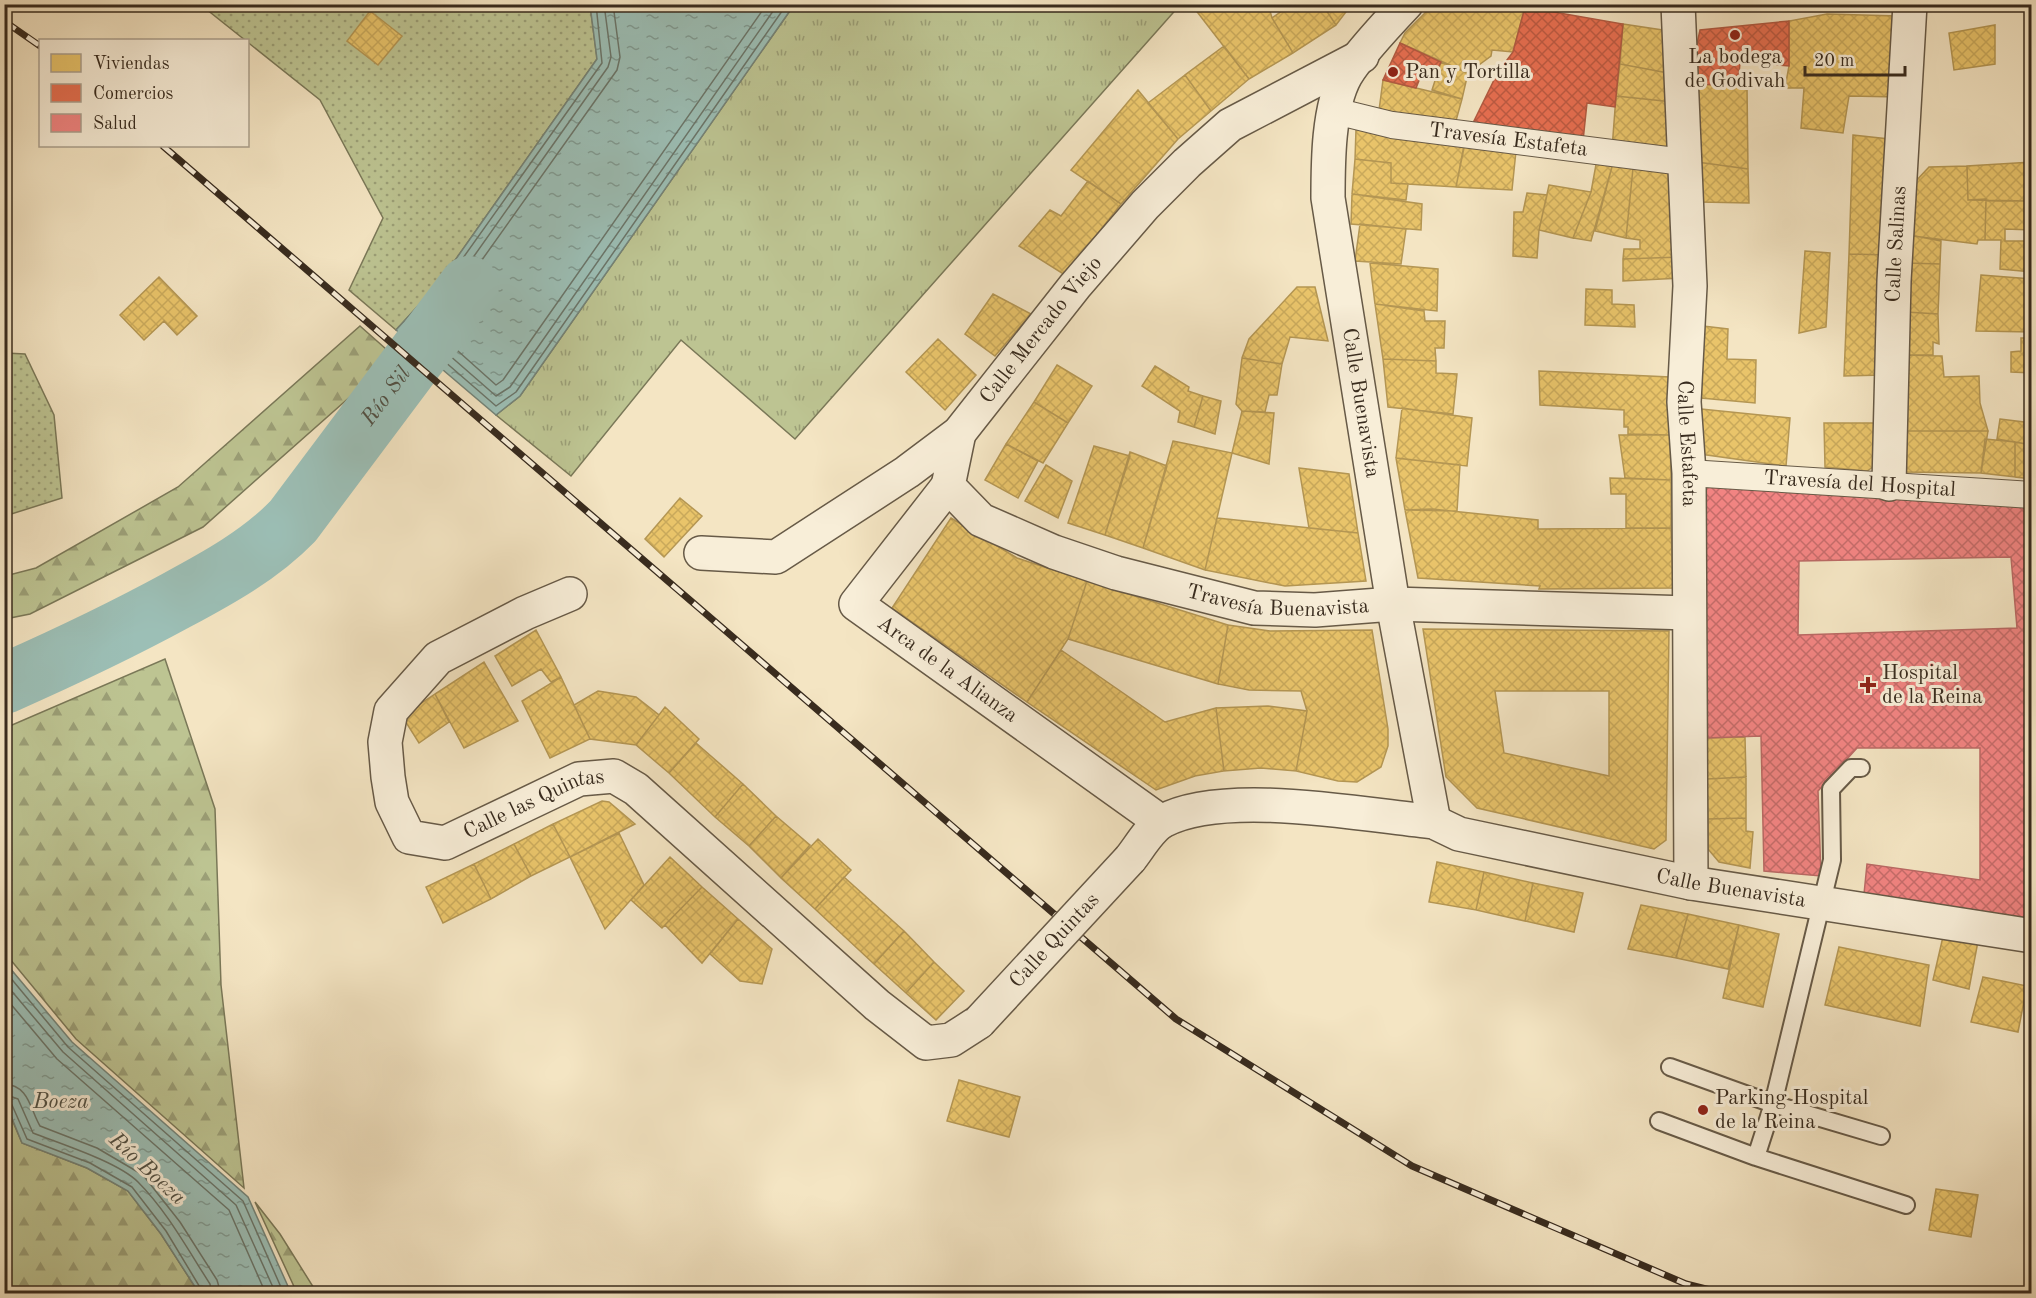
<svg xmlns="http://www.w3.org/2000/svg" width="2036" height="1298" font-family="'Old Standard TT',serif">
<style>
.grass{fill:url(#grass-dots);stroke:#7a7858;stroke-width:1.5}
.forest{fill:url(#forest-firs);stroke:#7a7858;stroke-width:1.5}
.park{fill:url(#park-tufts);stroke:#7a7858;stroke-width:1.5}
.water{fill:url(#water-ripples);stroke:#748479;stroke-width:1.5}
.homes{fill:url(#homes-cross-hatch);stroke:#b49653;stroke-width:1.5;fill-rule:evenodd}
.shops{fill:url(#shops-cross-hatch);stroke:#b25b42;stroke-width:1.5}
.health{fill:url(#health-cross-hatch);stroke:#ba6964;stroke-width:1.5;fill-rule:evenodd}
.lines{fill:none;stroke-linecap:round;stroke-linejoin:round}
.shore{stroke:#6a756a;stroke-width:1.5}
.river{stroke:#9cbfb6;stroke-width:60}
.service-casing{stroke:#675a47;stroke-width:20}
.pedestrian-casing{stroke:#675a47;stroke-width:28}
.minor-casing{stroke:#675a47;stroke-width:36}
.service{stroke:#f8eed8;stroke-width:16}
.pedestrian{stroke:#f8eed8;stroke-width:26}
.minor{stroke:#f8eed8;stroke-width:33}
.rail-casing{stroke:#382b1e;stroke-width:7}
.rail{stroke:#f8eed8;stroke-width:4.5;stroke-dasharray:14;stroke-linecap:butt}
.minor-bridge-casing{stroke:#675a47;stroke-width:36;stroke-linecap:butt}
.minor-bridge{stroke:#f8eed8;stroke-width:33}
.poi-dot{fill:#8f2418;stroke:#f8eed8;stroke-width:2}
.labels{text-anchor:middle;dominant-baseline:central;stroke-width:6;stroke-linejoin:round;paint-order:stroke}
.poi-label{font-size:21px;fill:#382b1e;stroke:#f8eed8;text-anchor:start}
.street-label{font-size:21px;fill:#382b1e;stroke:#f8eed8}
.water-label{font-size:22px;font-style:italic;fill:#515044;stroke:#f8eed8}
</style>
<defs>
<pattern id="grass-dots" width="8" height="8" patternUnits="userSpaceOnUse" patternTransform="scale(1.5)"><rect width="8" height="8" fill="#bdc492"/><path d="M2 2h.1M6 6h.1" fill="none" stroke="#9b9f77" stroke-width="1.8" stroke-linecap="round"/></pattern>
<pattern id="forest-firs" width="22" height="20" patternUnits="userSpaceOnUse" patternTransform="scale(1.5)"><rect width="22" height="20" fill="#bdc492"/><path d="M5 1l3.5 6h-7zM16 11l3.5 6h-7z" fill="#9b9f77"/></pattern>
<pattern id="park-tufts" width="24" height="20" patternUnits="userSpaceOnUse" patternTransform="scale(1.5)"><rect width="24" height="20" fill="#bdc492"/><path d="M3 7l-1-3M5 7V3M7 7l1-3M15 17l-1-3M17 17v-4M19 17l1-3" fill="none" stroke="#9b9f77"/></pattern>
<pattern id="water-ripples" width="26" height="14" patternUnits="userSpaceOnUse" patternTransform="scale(1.5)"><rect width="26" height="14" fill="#9cbfb6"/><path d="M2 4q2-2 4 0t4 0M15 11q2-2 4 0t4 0" fill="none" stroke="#809b93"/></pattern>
<pattern id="homes-cross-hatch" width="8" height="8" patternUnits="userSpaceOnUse" patternTransform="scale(1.5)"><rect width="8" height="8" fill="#e9c46a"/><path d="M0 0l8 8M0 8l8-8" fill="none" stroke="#c9a95b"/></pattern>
<pattern id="shops-cross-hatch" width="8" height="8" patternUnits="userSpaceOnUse" patternTransform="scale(1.5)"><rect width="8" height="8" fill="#e76f51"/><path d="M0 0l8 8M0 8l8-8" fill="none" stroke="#bc5b43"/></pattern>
<pattern id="health-cross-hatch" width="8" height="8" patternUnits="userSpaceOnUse" patternTransform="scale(1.5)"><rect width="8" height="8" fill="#f28482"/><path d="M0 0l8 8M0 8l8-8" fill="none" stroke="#c56c6a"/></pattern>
</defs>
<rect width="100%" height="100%" fill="#f4e5c3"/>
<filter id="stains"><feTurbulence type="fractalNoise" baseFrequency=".00333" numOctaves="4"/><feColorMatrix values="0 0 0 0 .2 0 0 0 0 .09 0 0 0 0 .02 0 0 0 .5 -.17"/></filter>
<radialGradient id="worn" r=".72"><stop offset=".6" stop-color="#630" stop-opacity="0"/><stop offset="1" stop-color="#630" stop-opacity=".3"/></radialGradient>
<path class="grass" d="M201 5H590L597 59 439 283 396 330 349 290 383 218 320 100Z
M5 353 25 354 54 415 62 498 5 516Z"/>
<path class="forest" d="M360 326 395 357 203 527 30 614 5 619V576L36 568 178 487Z
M165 659 215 809 221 985 244 1188 76 1039 5 953V728Z
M4 1101 22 1143 87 1168 128 1191 161 1234 199 1293H5Z
M255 1202 280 1234 317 1293H297Z"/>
<path class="park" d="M794 5H1180L795 439 681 340 571 476 496 415 520 396Z"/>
<path class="water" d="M590 5H794L520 396 496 415 396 330 439 283 597 59Z
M4 961 72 1042 248 1197 291 1293H199L161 1234 128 1191 87 1168 22 1143 5 1101Z"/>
<path class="homes" d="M1191 4H1268L1272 18 1293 53 1249 79Z
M1292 4H1322L1336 25 1293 53 1272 18Z
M1322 4H1352L1336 25Z
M1434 4H1507L1525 7 1513 52 1492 50 1491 56 1468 73 1400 43 1405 33Z
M370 11 402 36 378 65 347 41Z
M1827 14 1897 16 1898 97 1849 96 1843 133 1801 128 1804 88H1785L1789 66V21Z
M1623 24 1669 31 1668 73 1620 64Z
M1995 25V64L1954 70 1949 33Z
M1224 46 1249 79 1211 111 1185 75Z
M1441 62 1468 73 1462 99 1432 90Z
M1620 64 1668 73 1673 102 1616 96Z
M1185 75 1211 111 1178 139 1148 103Z
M1383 80 1462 99 1454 128 1378 118Z
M1695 84 1747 86 1748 169 1697 162Z
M1138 90 1178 139 1121 204 1071 170Z
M1616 96 1673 102 1677 156 1612 149Z
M1356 129 1466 138 1456 187 1391 183V163L1355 159Z
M1853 135 1889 139 1888 255 1849 254Z
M1464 145 1516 151 1512 190 1456 187Z
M1355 159 1391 163V183L1408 184 1406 200 1352 194Z
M1597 159 1613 163 1591 241 1573 238 1591 192Z
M1697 162 1748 169 1749 203 1700 202Z
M2032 162V201L1968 200 1967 166Z
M1613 163 1633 168 1626 238 1595 231Z
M1967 166 1968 200 1986 199 1985 240H1978L1977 244 1913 236V184L1929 167Z
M1633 168 1678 169 1681 257 1623 259 1624 249H1640V240L1626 238Z
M1088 181 1121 204 1065 275 1019 246 1050 210 1061 216Z
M1549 185 1591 192 1573 238 1539 230Z
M1527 193 1547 195 1539 230 1537 258 1513 256 1514 212H1523Z
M1352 194 1422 204 1421 230 1351 224Z
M1986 201H2032V230L2005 229V241H2032V272L2000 269 2001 240H1985Z
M1360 224 1406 229 1401 264 1355 261Z
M1910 235 1941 241 1940 264 1908 263Z
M1805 251 1830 253 1826 327 1799 333Z
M1849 254 1888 255 1883 375 1844 376Z
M1681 257 1682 278 1623 281V259Z
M1370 263 1438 269 1437 311 1375 304Z
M1906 263 1940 264 1938 314 1906 312Z
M1981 275 2032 279V332L1976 331Z
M159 277 197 316 177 335 164 321 144 340 120 315Z
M1297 287H1315L1328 341 1290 337 1282 364 1242 358 1249 339Z
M1586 289 1612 290V304L1634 305 1635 327 1585 325Z
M993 294 1031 314 995 356 965 334Z
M1375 304 1424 311 1425 321H1445L1444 348H1435L1436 361 1383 359Z
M1906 312 1938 314 1939 344 1933 342V355H1905Z
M1703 326 1728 329 1727 359 1756 360 1755 403 1701 398Z
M2021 338H2032V373L2011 372V352L2021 351Z
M938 339 976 375 945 410 906 372Z
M1905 355 1942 356 1944 377 1979 376 1980 403 1988 431H1905Z
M1242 358 1282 364 1277 395H1269L1265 412 1242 411 1236 404Z
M1383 359 1436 361V373L1457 374 1453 414 1388 407Z
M1057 365 1092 386 1068 423 1034 402Z
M1155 366 1189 387 1188 391 1203 396 1194 427 1178 422 1180 411 1142 386Z
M1539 371 1670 377V435L1628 434V427H1624V410L1540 405Z
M1203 396 1221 401 1215 434 1194 427Z
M1034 402 1068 423 1043 463 1006 444Z
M1402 408 1472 418 1467 466 1396 458Z
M1701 409 1790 418 1786 466 1700 454Z
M1242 411 1274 413 1269 464 1232 453Z
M2000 419 2032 423V445L1997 439Z
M1824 423H1879L1876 465 1867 471 1825 467Z
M1905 431H1988L1981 473 1904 472Z
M1619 435H1670L1671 480 1625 478Z
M1985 439 2015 442V477L1981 473Z
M1173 441 1232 453 1205 570 1143 548Z
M2015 442 2032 445V479L2015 477Z
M1006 444 1038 461 1018 498 985 480Z
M1094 446 1130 456 1105 535 1068 523Z
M1130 452 1167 466 1143 548 1105 535Z
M1396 458 1460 465 1457 511 1405 510Z
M1046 465 1072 481 1058 518 1025 501Z
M1299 468 1349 474 1358 533 1309 528Z
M1610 478 1671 480V528H1626V494H1611Z
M680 498 702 516 664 557 645 539Z
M1432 509 1538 520V529L1671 528 1673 588 1539 589 1540 586 1418 578 1405 510Z
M951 518 1017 558 1087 581 1068 639 1027 702 892 608Z
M1217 518 1358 533 1366 581 1285 586 1205 570Z
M1087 581 1228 625 1218 684 1068 639Z
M1228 625 1270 631 1372 630 1388 729V746L1381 767 1357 782 1338 781 1296 771 1307 711 1301 691 1249 690 1218 684Z
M1423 629 1669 631 1666 840 1654 849 1477 808 1446 777ZM1495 691H1609V776L1504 753Z
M536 630 561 677 551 682 541 669 512 686 495 656Z
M1061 650 1165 722 1216 708 1224 771 1195 776 1156 790 1027 702Z
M484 662 518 721 464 748 435 694Z
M561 677 590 739 550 758 522 701Z
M598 691 636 697 659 715 636 745 590 739 574 705Z
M435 694 449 722 419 743 402 716Z
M1268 706 1307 711 1296 771 1261 768 1224 771 1216 708Z
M665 707 699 739 669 773 636 745Z
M1745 737 1746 777 1707 779 1706 738Z
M696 743 743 784 715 817 669 773Z
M1746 777V818L1708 819 1707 779Z
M743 784 776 816 749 846 715 817Z
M602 801 609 802 635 824 570 857 553 824Z
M776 816 810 845 781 878 749 846Z
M1746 818V831L1753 832 1750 868 1719 862 1708 849V819Z
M553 824 570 857 531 876 514 844Z
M619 833 644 885 605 929 570 857Z
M818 839 851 870 815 909 781 878Z
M514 844 531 876 491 899 474 864Z
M670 857 702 887 662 928 631 900Z
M1437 862 1484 872 1476 910 1429 902Z
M474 864 491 899 443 923 426 887Z
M1484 872 1533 883 1525 921 1476 910Z
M844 877 904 931 874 964 815 909Z
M1533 883 1583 893 1574 932 1525 921Z
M702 887 738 919 702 963 665 925Z
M1641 905 1688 914 1676 958 1628 949Z
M1688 914 1739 925 1728 969 1676 958Z
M738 919 772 949 762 984 740 981 710 954Z
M1739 925 1779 934 1763 1007 1723 998Z
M1945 928 1979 936 1969 989 1933 980Z
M904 931 934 962 906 993 874 964Z
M1839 947 1929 965 1920 1026 1825 1005Z
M934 962 964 991 936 1020 906 993Z
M1983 977 2027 986 2018 1032 1971 1022Z
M959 1080 1020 1097 1009 1137 947 1121Z
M1936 1189 1978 1195 1971 1237 1929 1230Z"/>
<path class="shops" d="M1525 7 1623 24 1615 107 1587 103 1583 141 1470 129 1498 72 1513 52Z
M1789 21V66L1744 62V57L1734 56V62H1740L1739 75 1748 76 1747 86 1695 84V53L1700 30Z
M1400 43 1441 62 1433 78 1422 73 1416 88 1383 80Z"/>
<path class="health" d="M1698 478 2032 499V920L1864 894 1867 864 1980 880V748H1857L1818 791 1821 876 1764 871 1761 736 1706 738ZM2011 557 2017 628 1798 635 1799 561Z"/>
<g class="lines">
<path class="shore" d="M596 4 602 63 443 286 406 328 496 406 516 392 787 4
M604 4 611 57 608 67 450 290 417 327 496 396 510 387 778 4
M613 4 620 57 617 70 457 295 430 326 496 385 503 380 767 4
M4 970 68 1047 243 1201 284 1294
M4 982 63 1052 236 1205 276 1294
M4 996 57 1059 229 1210 266 1294
M4 1084C29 1085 30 1109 40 1126L97 1148 143 1175 180 1222 217 1280 221 1294
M4 1094 18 1099 33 1133C61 1144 118 1162 138 1182 167 1211 188 1250 210 1284L212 1294
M4 1101 12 1105 27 1139 90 1163 132 1187 166 1231 204 1294"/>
<path class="river" id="s1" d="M4 684C63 658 120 631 177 600 218 578 260 555 293 521L469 286"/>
<defs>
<path id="service" d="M1670 1067 1773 1104 1881 1136
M1659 1121 1756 1157 1906 1205
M1756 1157 1773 1104 1832 860 1831 789 1851 768H1861"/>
<g id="pedestrian">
<path id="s2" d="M1335 111 1392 125 1683 162"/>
<path id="s3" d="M1689 473 2032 495"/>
</g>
<g id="minor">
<path id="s4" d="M1406 4C1389 22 1358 55 1346 75 1328 107 1328 163 1328 198L1393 604 1434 822"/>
<path id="s5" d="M1678 4 1690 286 1684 402 1689 473 1691 883"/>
<path id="s6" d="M959 433 948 486 981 520 1054 552 1116 573 1254 608 1315 610 1393 604 1689 613"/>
<path id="s7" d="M1889 484 1894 281 1910 4"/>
<path id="s8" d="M948 486 856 604 1161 822"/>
<path id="s9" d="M701 553 776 557 907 472 959 433 1075 286 1145 205 1187 163 1230 125 1362 56"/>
<path id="s10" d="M570 594 525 613 438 658 391 711 385 742 388 777 392 802 409 837 445 843 579 779 614 776 636 789 877 1005 926 1043 951 1040 979 1022"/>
<path id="s11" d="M1130 859C1139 848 1150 828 1163 821 1224 788 1364 815 1434 822L1459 834 1691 883 2032 936"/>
</g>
</defs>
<use href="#service" class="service-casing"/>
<use href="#pedestrian" class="pedestrian-casing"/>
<use href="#minor" class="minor-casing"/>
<use href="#service" class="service"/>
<use href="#pedestrian" class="pedestrian"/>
<use href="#minor" class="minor"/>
<defs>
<path id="rail" d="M4 21 40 46
M163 146 1176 1019 1412 1166 1686 1284 1726 1294"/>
</defs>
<use href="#rail" class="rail-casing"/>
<use href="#rail" class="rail"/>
<defs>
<g id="minor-bridge">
<path id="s12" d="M979 1022 1130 859"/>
</g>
</defs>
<use href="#minor-bridge" class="minor-bridge-casing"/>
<use href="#minor-bridge" class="minor-bridge"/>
</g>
<g class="poi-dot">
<circle cx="1735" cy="35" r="6"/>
<circle cx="1393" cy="72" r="6"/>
<path d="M1865 676h6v6h6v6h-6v6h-6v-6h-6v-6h6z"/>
<circle cx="1703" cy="1110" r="6"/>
</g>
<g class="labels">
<g class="poi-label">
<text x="1735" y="57" text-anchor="middle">La bodega<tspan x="1735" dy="24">de Godivah</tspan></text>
<text x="1405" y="72">Pan y Tortilla</text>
<text x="1882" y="673">Hospital<tspan x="1882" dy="24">de la Reina</tspan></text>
<text x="1715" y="1098">Parking Hospital<tspan x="1715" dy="24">de la Reina</tspan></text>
</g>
<g class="street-label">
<text stroke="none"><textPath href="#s2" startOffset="176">Travesía Estafeta</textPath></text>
<text stroke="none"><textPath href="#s7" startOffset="240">Calle Salinas</textPath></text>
<text stroke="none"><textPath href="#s9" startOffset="428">Calle Mercado Viejo</textPath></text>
<text stroke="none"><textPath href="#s4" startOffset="426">Calle Buenavista</textPath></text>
<text stroke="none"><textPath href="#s5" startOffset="440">Calle Estafeta</textPath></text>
<text stroke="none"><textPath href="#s3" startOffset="171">Travesía del Hospital</textPath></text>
<text stroke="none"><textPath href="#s6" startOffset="412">Travesía Buenavista</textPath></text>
<text stroke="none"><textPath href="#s8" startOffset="262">Arca de la Alianza</textPath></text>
<text stroke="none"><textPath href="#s10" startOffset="483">Calle las Quintas</textPath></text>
<text stroke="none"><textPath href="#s11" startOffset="630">Calle Buenavista</textPath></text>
<text stroke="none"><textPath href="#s12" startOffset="111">Calle Quintas</textPath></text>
</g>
<g class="water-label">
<text stroke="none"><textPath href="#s1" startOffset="489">Río Sil</textPath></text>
<text x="61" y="1102">Boeza</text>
<text transform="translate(147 1169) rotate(43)">Río Boeza</text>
</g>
</g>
<rect width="2036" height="1298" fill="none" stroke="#f4e5c3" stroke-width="24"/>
<rect x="6" y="6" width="2024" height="1286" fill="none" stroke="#382b1e" stroke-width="3"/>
<rect x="12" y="12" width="2012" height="1274" fill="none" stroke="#382b1e" stroke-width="1.5"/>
<rect x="39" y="39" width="210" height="108" fill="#f8eed8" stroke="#aba08e" stroke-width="1.5"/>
<rect x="51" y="54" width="30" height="18" fill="#e9c46a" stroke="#aba08e" stroke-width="1.5"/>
<text x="93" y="69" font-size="18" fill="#382b1e">Viviendas</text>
<rect x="51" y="84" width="30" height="18" fill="#e76f51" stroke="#aba08e" stroke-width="1.5"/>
<text x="93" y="99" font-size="18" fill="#382b1e">Comercios</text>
<rect x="51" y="114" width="30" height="18" fill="#f28482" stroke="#aba08e" stroke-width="1.5"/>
<text x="93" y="129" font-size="18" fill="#382b1e">Salud</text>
<path d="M1805 66v9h100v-9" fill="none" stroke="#382b1e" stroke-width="3"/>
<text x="1814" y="66" font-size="18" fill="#382b1e" stroke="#f8eed8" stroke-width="4.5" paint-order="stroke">20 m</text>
<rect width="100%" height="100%" filter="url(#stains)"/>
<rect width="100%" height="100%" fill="url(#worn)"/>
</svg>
